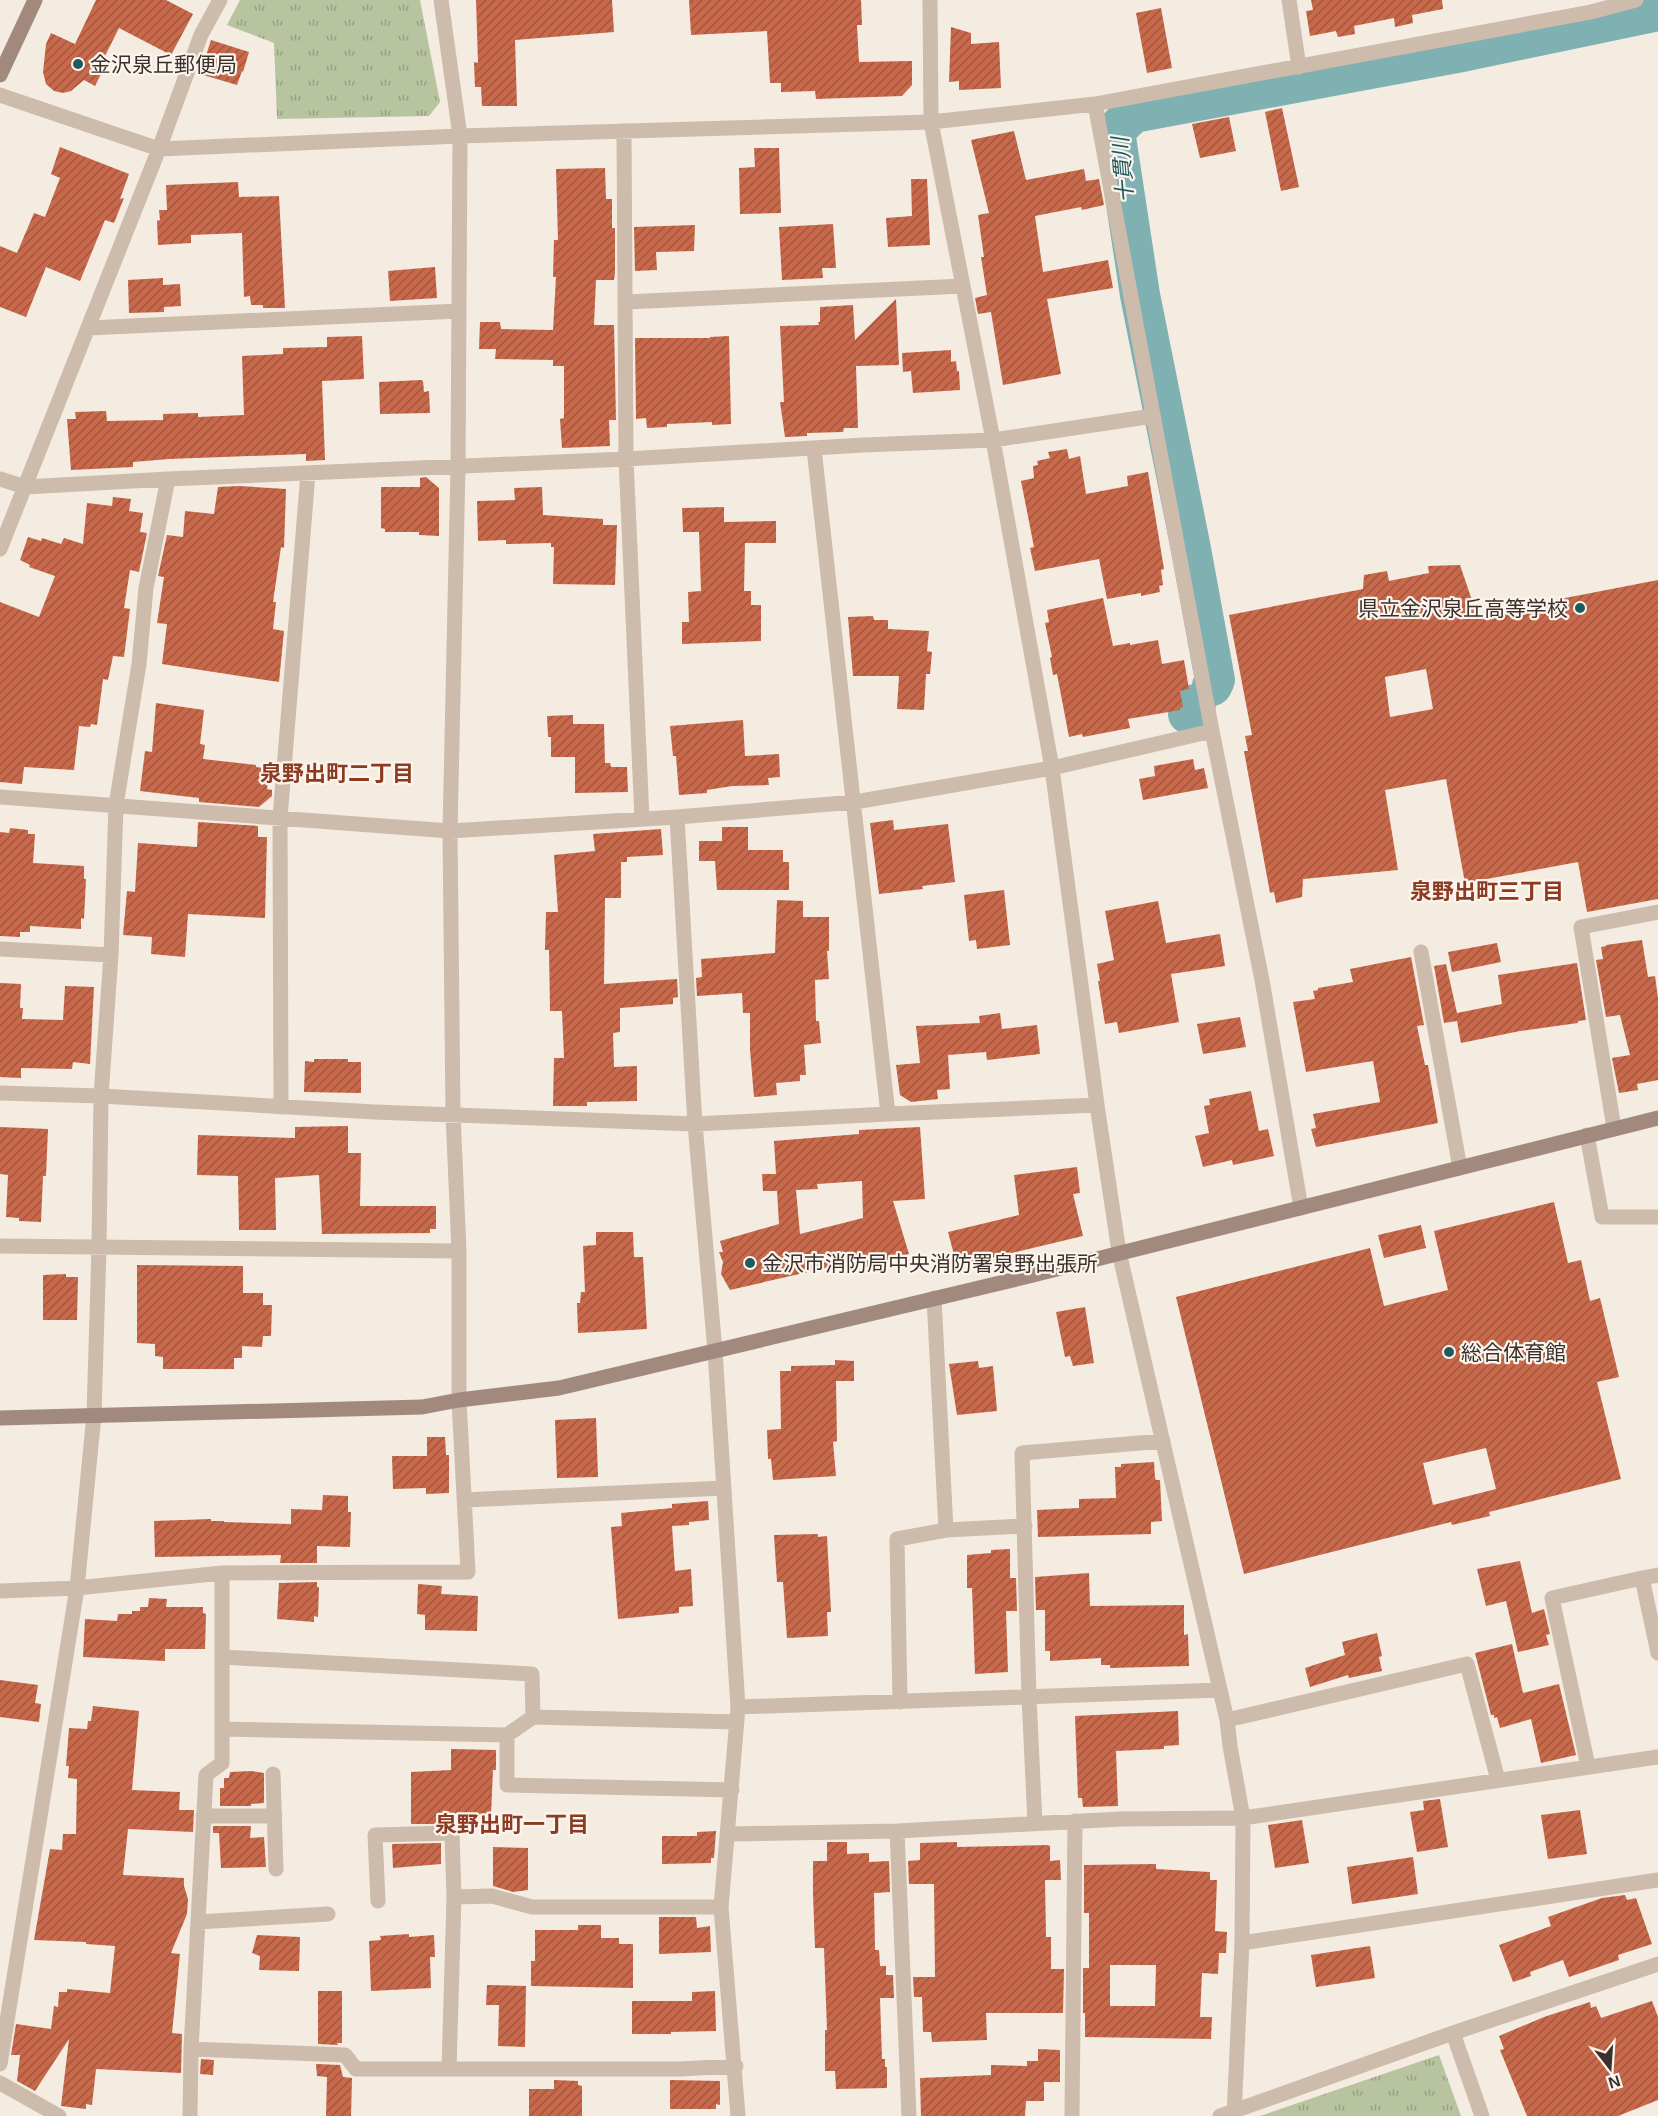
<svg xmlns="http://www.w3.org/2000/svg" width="1658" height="2116" font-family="Arial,'Noto Sans JP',sans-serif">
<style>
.park{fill:url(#park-tufts)}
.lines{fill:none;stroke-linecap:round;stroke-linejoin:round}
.river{stroke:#7fb0b2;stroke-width:40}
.building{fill:url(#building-hatch);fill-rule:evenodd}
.street{stroke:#cdbbac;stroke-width:15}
.secondary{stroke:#a18a7d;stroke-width:15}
.poi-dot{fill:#1f5a5e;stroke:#fbf5ee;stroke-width:2}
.labels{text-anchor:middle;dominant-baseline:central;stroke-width:4.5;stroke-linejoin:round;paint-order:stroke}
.poi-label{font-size:21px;fill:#3b302b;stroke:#fbf5ee;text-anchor:start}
.water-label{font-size:22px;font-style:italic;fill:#1f5a5e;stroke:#fbf5ee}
.neighbourhood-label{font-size:22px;font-weight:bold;fill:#8c3b22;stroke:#fbf5ee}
</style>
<defs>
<pattern id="park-tufts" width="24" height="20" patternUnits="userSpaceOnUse" patternTransform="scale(1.5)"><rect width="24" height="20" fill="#b8c4a0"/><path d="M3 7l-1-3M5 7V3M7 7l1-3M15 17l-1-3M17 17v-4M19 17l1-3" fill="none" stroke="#97a083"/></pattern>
<pattern id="building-hatch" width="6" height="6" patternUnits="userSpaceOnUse" patternTransform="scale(1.5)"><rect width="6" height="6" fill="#c8694b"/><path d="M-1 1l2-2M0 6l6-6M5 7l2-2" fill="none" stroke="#a4573f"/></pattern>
</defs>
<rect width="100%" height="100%" fill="#f4ebe1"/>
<path class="park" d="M240 0H420L440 102 429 116 277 119 274 43 227 25Z
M1439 2055 1461 2116H1260Z"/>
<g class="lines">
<path class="river" d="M1212 686 1215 680 1191 549 1140 295 1115 131 1133 113 1467 51 1658 11
M1188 714 1196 704"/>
</g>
<path class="building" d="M96 0H166L193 14 171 55 119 28 100 66 104 68 95 86 84 80 71 91 63 93 54 91 46 84 43 72 46 44 51 33 75 44Z
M476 0H612L614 32 515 40 517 106H482L481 87H475L474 62 478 63Z
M689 0H861L862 25H857L859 62 912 61V85L902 96 816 99 815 91 781 92V83H770L767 31 691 35Z
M1311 0H1442L1443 9 1412 15 1413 23 1395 27 1394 18 1354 26 1355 34 1338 37 1336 31 1310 36 1306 11 1313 10Z
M1161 8 1172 68 1147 73 1136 13Z
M951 27 971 33V44L999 42 1001 88 959 90V81L949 82Z
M211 40 249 52 243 72 242 71 237 85 200 74Z
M1282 108 1299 187 1281 191 1265 112Z
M1229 117 1236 151 1200 158 1192 124Z
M1014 131 1026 180 1084 169 1086 181 1099 179 1104 205 1082 210 1081 207 1035 216 1043 272 1108 260 1113 288 1047 299 1061 374 1003 385 991 312 978 314 975 298 987 295 981 257H984L978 215 989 213 971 140Z
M60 147 129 174 120 199 124 198 114 223 105 220 80 281 46 267 26 317 0 307V246L17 253 34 213 45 217 60 178 51 174Z
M754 148H779L781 213 740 214 739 168 755 167Z
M605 168 606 199H612V228H615V272L614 280H596L594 325H614L616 420H609L610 446 562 448 560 419 564 418V366H553V360L495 359 496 349H479L480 322H500L501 329 553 330 556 277H553L554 240H558L556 169Z
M911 179H927L930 245 888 247 886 218 912 216Z
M238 182 239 197 279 196 285 308H263V305H251L250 296 244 297 242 233 191 235V243L158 245 157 221 160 220 159 210H167L166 185Z
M833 224 836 268H822L823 278 782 280 779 227Z
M695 225 694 251 656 252 657 270 635 271 634 227Z
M435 267 437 298 390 301 388 271Z
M163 278V285L180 284 181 306 164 307V312L129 313 128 280Z
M896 299 899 365 856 366 858 428H844L843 432 807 433V436L785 437 780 402H784L780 326 819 325 818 322H820V307L853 305 855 340Z
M362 336 364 379 322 381 325 460 306 461V454L169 459 133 462V467L71 470 67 419H76L75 412 106 411 107 421 163 420V414L198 413V417L244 415 242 356 283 354V348L327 347V337Z
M729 336 731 424 712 425V422L667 424V427L647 428 646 418 636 419 635 338H710V337Z
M951 350V362L956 361 957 371H959L960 390 913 393 911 371 903 372 902 353Z
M421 380 423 381 424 392 429 391 430 413 380 414 379 382Z
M1067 449 1069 459 1080 456 1086 494 1128 486 1127 476 1148 472 1164 569 1161 570 1163 585 1159 586 1160 592 1141 596V593L1107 599 1099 559 1035 571 1030 548 1034 547 1021 481 1034 478 1033 466 1038 465 1037 461 1050 458 1048 452Z
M426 477 439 488V536L419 535V532H385V529L381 528V487H420V478Z
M239 486 286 489 284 548 281 547 273 602H276L273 629 284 631 279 682 162 664 167 624 157 623 164 577 158 576 167 535 183 537 185 511 214 514 218 487Z
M542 487 543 515 603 519V525H617L615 585 553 584 554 547H551V543L506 544V540L478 541 477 501 515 500 514 488Z
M113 497 131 499 129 511 143 513 140 532 147 533 139 572 130 570 124 608 130 609 124 657 113 656 108 680 103 679 97 725 91 724 90 727 79 726 74 770 24 767 22 784 0 782V602L39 617 55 576 29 567 30 565 20 560 28 537 41 541 42 538 61 544 64 538 83 544 87 503 112 506Z
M724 507V522L776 521V543H745L744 591H751V605H761V641L682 644V622H689L688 592 701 591 699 532H683L682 508Z
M1460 565 1477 615 1658 580V899L1587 912 1578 862 1465 883 1446 779 1385 790 1398 870 1303 879 1302 897 1276 903 1274 892 1270 893 1244 751H1248L1245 736 1252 735 1229 615 1363 589 1364 575 1387 571 1389 581 1429 573 1428 566ZM1426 669 1433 709 1390 717 1385 677Z
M1103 598 1113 646 1130 643V645L1158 640 1162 664 1184 660 1189 689 1180 691 1183 707 1180 708V710L1128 719 1130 728 1083 737 1082 734 1069 737 1057 674 1053 675 1050 658 1052 657 1045 623 1049 622 1047 610Z
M873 616 874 620H888V629L929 631 927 651 932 652 930 674H926L924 710 897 709 899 676H853L848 617Z
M156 703 204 710 200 744 205 745 203 759 256 765V767L263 768 261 780 268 781 267 789 272 790V796L259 807 199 802V798L140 791 145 751 152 752Z
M573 715V724H604L605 763H610L611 767H627L628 792 575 793V757H551V737H548L547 716Z
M743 720 745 756 779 754 780 777 768 778 769 785 732 786 707 790V793L679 795 676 756H673L670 726Z
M1193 759 1195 770 1204 768 1208 788 1143 800 1139 779 1155 776 1154 766Z
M893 820 894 830 948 824 955 882 922 886 923 889 879 894 870 823Z
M198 822 258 826V837H267L265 918 188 914 185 957 151 954 152 937 123 935 127 891 135 892 138 843 197 847Z
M722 827H748V850H783V862H789V890H717L715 861H699V841H722Z
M10 828 28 830V834H35L33 863 84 866V879H86L84 919 81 918V929L30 926V932H20V937L0 936V832L9 833Z
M661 829 663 855 627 857V862H621V898H605L604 984 677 979 678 997 673 998V1004L620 1008V1032L613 1033 614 1067 637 1066V1101L587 1102V1106H553L554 1058H564L562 1011H550L549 950H545L546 912H558L554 855 595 851 593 834Z
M1004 890 1010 945 977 949 976 940 969 941 964 895Z
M777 900 803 901V917H829V951H827L829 979 815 980 816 1021H819L821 1043 804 1045 806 1075H800V1081L776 1083 777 1095 754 1097 750 1050V1013H743L742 993 697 996 696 978 702 977 701 959 775 953Z
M1158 901 1166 943 1220 934 1225 966 1171 974 1179 1022 1119 1033 1117 1022 1105 1024 1098 981H1100L1097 964 1114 960 1105 911Z
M1642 940 1648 977 1655 976 1658 998V1080L1637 1084 1638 1090 1619 1093 1612 1058 1630 1055 1620 1015 1606 1017 1596 960 1603 959 1601 947 1606 946V945Z
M1497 943 1501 962 1452 972 1448 952Z
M1411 957 1424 1025 1417 1026 1425 1065H1428L1438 1123 1316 1147 1311 1129 1316 1128 1313 1114 1380 1102 1373 1061 1306 1072 1293 1002 1315 999 1313 991 1318 990V988L1353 982 1350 969Z
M1577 963 1586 1020 1578 1021V1023L1520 1031 1461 1043 1457 1021 1444 1023 1434 966 1446 964 1457 1013 1502 1004 1498 975Z
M0 983 21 984 20 1008H23L22 1019 63 1020 65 986 94 987 90 1064 73 1062 72 1069 21 1068V1078L0 1077Z
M1000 1013 1002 1029 1037 1025 1040 1054 987 1060 986 1052 948 1055 950 1089 937 1090 938 1099 911 1102 900 1095 896 1065 920 1063 916 1026 980 1023 979 1016Z
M1240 1017 1246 1047 1203 1054 1197 1024Z
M314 1059H348V1062H361V1093L304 1092 305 1061 314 1062Z
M1251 1091 1259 1131 1268 1129 1274 1156 1233 1165 1232 1160 1203 1167 1195 1136 1209 1133 1204 1106 1210 1105 1209 1099Z
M348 1126V1153H361L360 1206H436V1229H430V1233L322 1234 319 1175 275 1178 276 1230H239L238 1176 197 1175 198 1135 295 1138V1127Z
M0 1127 48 1129 46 1176H43L41 1222 19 1221V1218L6 1217 8 1175 0 1174Z
M920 1127 925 1199 893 1201 909 1254 892 1258 893 1261 863 1269 862 1265 849 1269 847 1263 730 1290 721 1274 723 1262 719 1252H723L720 1241 779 1224 777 1191H763L762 1174H776L774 1141 859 1134V1130ZM862 1181 863 1218 800 1234 796 1190 818 1189 817 1184Z
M1077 1167 1080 1193 1073 1194 1083 1236 957 1266 948 1232 1019 1215 1014 1175Z
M1554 1202 1568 1263 1581 1260 1590 1301 1600 1298 1619 1377 1597 1382 1621 1479 1489 1512 1490 1516 1452 1525 1451 1522 1244 1574 1176 1297 1370 1248 1384 1306 1448 1290 1434 1231ZM1486 1448 1496 1489 1433 1505 1423 1463Z
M1421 1225 1426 1248 1384 1258 1378 1235Z
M596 1232H633L634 1257H643L647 1329 578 1333 577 1303H580L581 1292H585L583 1246 596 1245Z
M137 1265 243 1266V1293H263V1305H272L271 1336H263L262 1347 242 1346V1358H234V1369H163V1357L155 1356V1344L137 1343Z
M66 1274V1277H78L77 1320H43V1275Z
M1085 1307 1094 1363 1073 1366 1070 1356 1065 1357 1056 1312Z
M835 1360 854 1361V1381H836L837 1441 833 1442 836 1476 773 1480 771 1459H768L767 1430 781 1429 780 1371H791V1366L835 1365Z
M978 1361 979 1368 993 1366 997 1411 957 1415 949 1364Z
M596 1418 598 1477 557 1478 555 1420Z
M427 1437H445L446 1455H449V1493L426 1494V1488L393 1489 392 1456H427Z
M1154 1462 1155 1478 1156 1480H1160L1162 1521 1151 1522V1534L1038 1537 1037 1510 1079 1508V1499L1116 1498 1115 1467H1121V1464Z
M323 1495 348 1496V1512H351L350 1547 317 1546V1563H280L281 1555 155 1557 154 1521 211 1519V1521H224V1522L291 1524V1509L322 1510Z
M708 1501 709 1520 689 1522V1525L672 1526 675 1571 691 1569 693 1606 679 1607V1613L618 1619 611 1527 622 1526 621 1513 672 1508V1504Z
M818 1534V1537L827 1536 831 1612H827L828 1636 787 1638 783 1582H777L774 1535Z
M1010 1549V1578H1016L1017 1611H1006L1008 1672 975 1674 972 1588H967V1555L991 1553V1550Z
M1520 1561 1532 1613 1544 1609 1550 1634 1546 1635 1549 1645 1518 1652 1506 1601 1486 1606 1477 1569Z
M1089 1573 1090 1606 1184 1605V1635L1188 1634 1189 1666 1110 1668V1665H1101V1658L1050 1661V1651H1045V1610H1036L1035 1577Z
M317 1582V1587H319L318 1617 314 1616V1622L277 1619 279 1583Z
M418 1584 442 1586 441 1594 478 1596 477 1631 425 1630V1615L417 1614Z
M149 1598 167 1599 166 1607H203V1613L206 1614 205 1649H165V1661L83 1657 85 1619 117 1621 118 1614H132V1611H140V1607H148Z
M1377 1633 1382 1656 1379 1657 1382 1671 1349 1678 1348 1675 1310 1687 1305 1668 1345 1655 1342 1642Z
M1512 1644 1523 1693 1559 1684 1576 1755 1541 1763 1531 1719 1500 1728 1497 1717 1494 1718V1715H1491L1475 1653Z
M0 1680 38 1685 35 1703 41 1704 39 1722 0 1717Z
M93 1706 139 1711 132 1790 180 1792 179 1810H194L193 1832 128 1829 123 1875 184 1878V1886L188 1899 187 1914 171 1953 180 1954 172 2033 182 2034 181 2073 96 2069 92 2105 86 2104V2109L61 2106 69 2039 35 2091 17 2081 20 2055H11L16 2024 51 2029 54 2006 58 2007 59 1992H67V1989L110 1993 115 1946 86 1944V1942L34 1940 50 1849 62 1850 63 1834H76L77 1779 68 1778 69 1766H66L69 1728 87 1729 88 1721H91Z
M1178 1711 1179 1745 1164 1746V1749L1116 1751 1118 1806 1083 1807 1082 1798H1078L1075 1716Z
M451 1749 496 1750V1770H493L491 1815 440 1817V1824H411V1772L451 1770Z
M251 1771 264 1773V1803L251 1804V1806H220V1788H224V1778H229L230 1772Z
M1440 1799 1448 1847 1417 1852 1410 1812 1424 1810 1423 1801Z
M1580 1810 1587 1854 1548 1859 1541 1815Z
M1302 1820 1309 1863 1275 1868 1268 1825Z
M213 1826H251L250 1838 264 1837 266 1867 221 1868 219 1833H213Z
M716 1831 714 1858H711V1863L662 1864V1836H697V1832Z
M827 1842H847V1854L869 1853V1862L889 1861 890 1892 874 1893 875 1950H879L880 1966H886V1975H893L894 1998H880L882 2059H885V2067H887V2088L836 2089 835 2071H825V2030H827L824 1948H815L813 1894V1861H827Z
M957 1842V1847L1048 1845 1050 1846V1861L1060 1860 1061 1880H1045L1046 1937H1051V1969H1064L1063 2013H986L987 2040 932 2042 931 2032H923L922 1997H914L913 1977H935L934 1884H909L908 1861 920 1860V1843Z
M441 1843V1864L393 1868 392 1844Z
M493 1847 528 1848V1890L513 1892 493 1886Z
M1413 1857 1418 1894 1352 1904 1347 1867Z
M1156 1864V1869L1210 1872V1880H1217L1215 1931 1227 1932 1226 1953H1219L1218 1974 1202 1973 1200 2017H1212L1211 2039 1085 2037V2013H1083V1968H1089V1913H1084V1865ZM1110 1965H1156L1155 2006H1110Z
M1625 1895 1627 1900 1636 1898 1652 1944 1618 1955 1619 1960 1569 1977 1563 1960 1530 1972 1531 1976 1513 1982 1499 1945 1551 1926 1548 1917 1602 1898Z
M659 1917H696L697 1928 710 1926 711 1952 659 1954Z
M578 1925H601V1938H619V1944H633V1988L531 1986V1961H535V1930H578Z
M409 1934V1937L434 1935 435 1957H430L431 1988 371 1991 369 1941 381 1940 380 1936Z
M257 1935 300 1937 299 1971 259 1970 260 1956 252 1953Z
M1370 1946 1375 1978 1316 1987 1311 1955Z
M487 1985 526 1986 525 2047 498 2046 499 2005H486Z
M318 1991H342V2043H337L338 2045 318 2044Z
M715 1991 716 2031 671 2032V2034H632V2001H692V1992Z
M1652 2001 1658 2017V2100L1618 2116H1527L1500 2050 1504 2049 1499 2036 1544 2017 1590 2002 1591 2008 1596 2006 1601 2018Z
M1038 2049 1060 2050V2082H1044V2101H1026L1025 2116H921L920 2078 991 2075V2065L1027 2066V2061H1038Z
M201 2059 214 2060 213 2075 200 2074Z
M316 2064 340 2065 343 2077 352 2078 351 2116H326L327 2077 317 2076Z
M554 2080 578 2081V2085L582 2086V2116H529V2089H554Z
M670 2080 720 2081V2105L716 2104V2109H670Z"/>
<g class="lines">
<path class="street" d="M930 0 931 122 993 440 1052 768 1097 1105 1119 1252 1227 1720 1230 1746 1243 1818 1242 1943 1234 2116
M1289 0 1299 67
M0 95 159 149 460 136 931 122 1095 104 1591 12 1636 0
M1095 104 1212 731 1262 980 1301 1208
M624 131 626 459 642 819
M626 302 963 286
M88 328 459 311
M0 479 25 487 168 479 626 459 864 445 993 440 1153 416
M0 549 159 149 201 35 220 0
M0 797 450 831 677 817 855 802 1052 768 1212 731
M677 817 695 1124 715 1351 738 1707 721 1907 738 2116
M0 949 111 955
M1421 952 1460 1168
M0 1093 101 1096 374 1112 695 1124 888 1114 814 449
M281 1107 280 818 308 473
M888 1114 1097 1105
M1614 1128 1581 927 1658 912
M1587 1135 1602 1217H1658
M0 1246 459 1251
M464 1500 724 1488
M946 1530 1025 1526
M222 1573 468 1572 459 1400V1251L453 1114 450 831 458 467 460 136 441 0
M1658 1575 1642 1578 1658 1653
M0 1591 77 1588 222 1573V1763L206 1775 191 2049 190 2116
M222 1657 532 1674 533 1717 737 1722
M900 1702 897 1539 946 1530 934 1298
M738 1707 1220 1690
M1227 1720 1467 1664 1498 1780
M222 1729 507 1735V1785L732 1790
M507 1735 533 1717
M1588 1766 1552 1598 1642 1578
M273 1774 276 1869
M203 1816H275
M1035 1823 1029 1697 1022 1453 1163 1441
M897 1831 909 2116
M729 1834 897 1831 1121 1819 1243 1818 1658 1757
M378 1901 375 1835 452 1833 454 1897 492 1896 532 1907H721
M198 1922 328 1914
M1242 1943 1658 1880
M1453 2033 1482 2116
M191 2049 345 2055 356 2069H680L736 2066
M0 2064 77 1588 94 1415 99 1247 101 1096 111 955 116 805 139 664 146 588 168 479
M449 2069 454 1897
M0 2083 59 2116
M1072 2116 1075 1821
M1220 2116 1453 2033 1658 1964"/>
<path class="secondary" d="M0 75 35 0
M0 1418 422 1407 459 1400 559 1388 1025 1277 1658 1118"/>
</g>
<g class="poi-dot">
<circle cx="78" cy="64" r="6"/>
<circle cx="1580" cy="608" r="6"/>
<circle cx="750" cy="1263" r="6"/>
<circle cx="1449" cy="1352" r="6"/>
</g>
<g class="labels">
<g class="poi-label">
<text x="90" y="64">金沢泉丘郵便局</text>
<text x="1568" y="608" text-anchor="end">県立金沢泉丘高等学校</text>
<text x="762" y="1263">金沢市消防局中央消防署泉野出張所</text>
<text x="1461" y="1352">総合体育館</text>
</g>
<g class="water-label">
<text transform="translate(1123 170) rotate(-95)">十貫川</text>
</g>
<g class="neighbourhood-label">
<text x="337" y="773">泉野出町二丁目</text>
<text x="1487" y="891">泉野出町三丁目</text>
<text x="512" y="1824">泉野出町一丁目</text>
</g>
</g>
<g transform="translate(1610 2068) rotate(163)" stroke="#fbf5ee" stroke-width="4.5" paint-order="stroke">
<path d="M0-4.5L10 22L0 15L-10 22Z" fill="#3b302b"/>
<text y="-9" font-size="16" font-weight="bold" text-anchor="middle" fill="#3b302b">N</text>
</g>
</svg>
